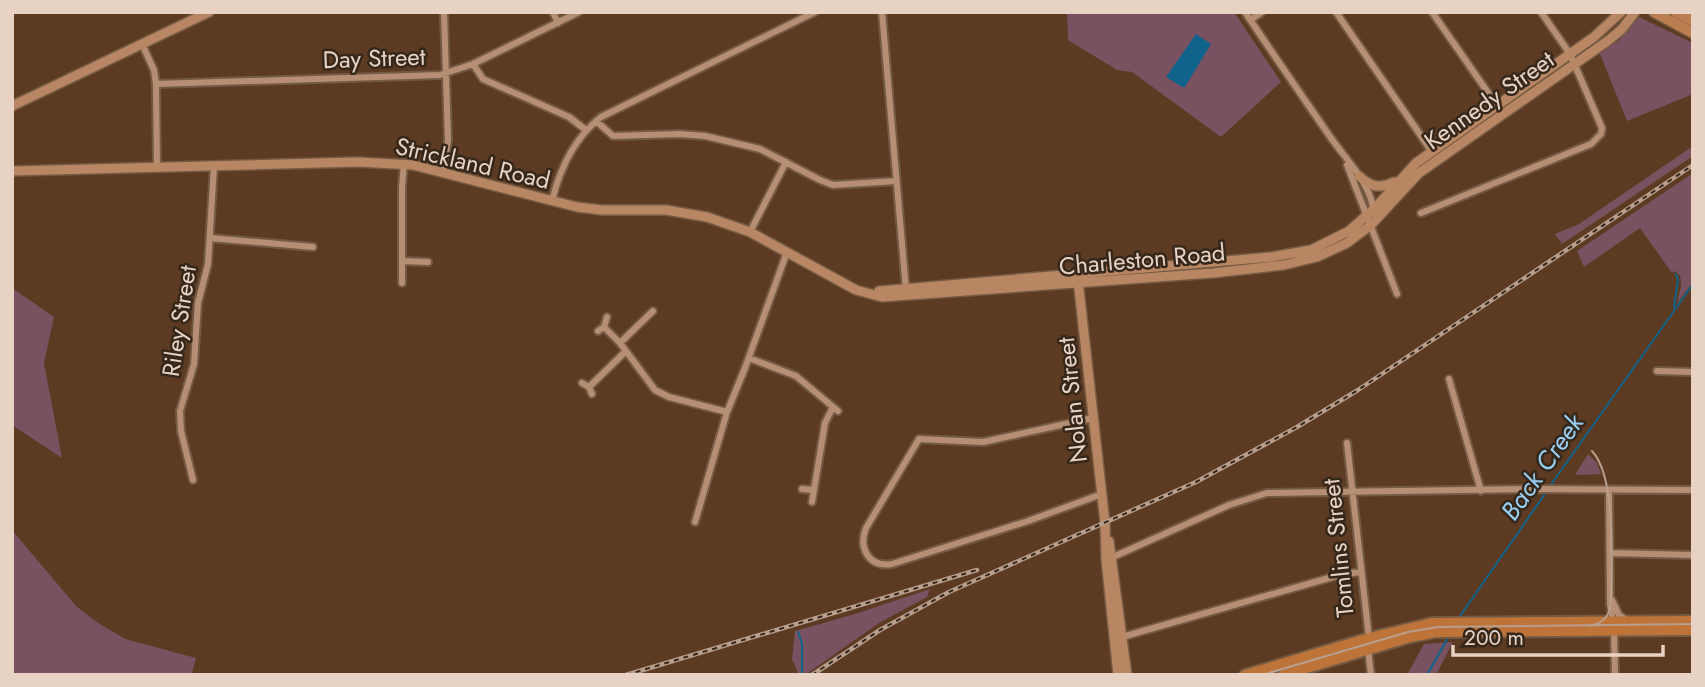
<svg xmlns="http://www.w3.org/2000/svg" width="1705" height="687" font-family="Jost,sans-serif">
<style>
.green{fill:#7a5160}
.water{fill:#10638b}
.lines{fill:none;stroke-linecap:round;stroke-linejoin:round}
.stream{stroke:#10638b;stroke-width:2}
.street-casing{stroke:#755a43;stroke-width:10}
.secondary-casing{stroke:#755a43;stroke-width:12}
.primary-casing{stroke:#755a43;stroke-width:13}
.highway-casing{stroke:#755a43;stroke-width:14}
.street{stroke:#b58e73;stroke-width:6}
.secondary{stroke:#b88662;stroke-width:9}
.primary{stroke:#ba7e50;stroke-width:10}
.highway{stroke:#be7439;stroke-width:10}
.tram{stroke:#b89f8d;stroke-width:2}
.rail-casing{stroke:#b89f8d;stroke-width:4.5}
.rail{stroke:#36271b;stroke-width:2;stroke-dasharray:5;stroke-linecap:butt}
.labels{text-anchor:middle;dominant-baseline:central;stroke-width:5;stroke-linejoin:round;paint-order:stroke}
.street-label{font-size:24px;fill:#e7d2c4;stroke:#36271b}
.water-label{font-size:26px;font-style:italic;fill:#98d0f3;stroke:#36271b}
</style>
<rect width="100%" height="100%" fill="#5c3b22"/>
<path class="green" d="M1067 12H1234L1281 82 1221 137 1132 72 1117 70 1068 40Z
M1639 17 1693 43V94L1627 121 1600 54 1619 40Z
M1693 146V156L1562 244 1555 234 1579 224Z
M1693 173V282L1677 303C1679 293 1686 278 1675 271L1672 273 1640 228 1584 267 1577 251Z
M12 288 54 317 44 363 62 458 12 425Z
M1588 454 1597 463 1601 474 1575 475Z
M12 530 76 606 95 621 125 639 196 658 192 673 197 675H12Z
M930 589 927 597 879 623 805 675H799L792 659 795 631 855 614Z
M1453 642 1436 675H1407L1424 644Z"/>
<path class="water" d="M1196 34 1211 44 1185 87H1182L1166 77Z"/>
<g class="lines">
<path class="stream" d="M1674 307 1678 280 1676 274
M1550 486 1693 284
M1458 619 1547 491
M798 632 802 643V674
M1427 675 1449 636"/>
<defs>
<path id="street" d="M553 12 558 23
M882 12 906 290
M1245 12C1273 54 1302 96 1331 138 1347 161 1371 183 1374 213
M1336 12 1432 152
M1432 12 1498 107
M1250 20 1262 12
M142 44 154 70 156 84 157 167
M473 64 483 79 569 117 586 130
M156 84 440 75 473 64 579 12
M596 121 613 136 680 134 705 136 760 149 820 180 833 185 896 181
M1347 165 1397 294
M443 172 448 140 444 12
M552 201C560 168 574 138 601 117L815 12
M1421 213 1591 144 1601 134 1602 128 1570 54 1541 12
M750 232 786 162
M210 238 313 247
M402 261 428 262
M402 283V187L404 163
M604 327 620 343 655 390 669 397 727 412
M598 331 604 327 607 317
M620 343 653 311
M749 358 796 376 838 411
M1657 371 1693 372
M1449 379 1481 491
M582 383 589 387 592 394
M589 387 626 351
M1093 418 983 442 919 439 866 528C858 548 869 568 892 564L1028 521 1102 494
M1347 443 1369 638
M193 480 181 431 180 411 194 364 198 303 208 264 214 166
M802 489 813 490
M1609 491 1610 604 1613 621
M812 502 825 423 833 407
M695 522 727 412 745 368 787 252
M1611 553 1693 555
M1113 557 1229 505 1267 493 1526 489 1693 490
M1612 600 1619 615 1626 620
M1614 631 1615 675
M1122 637 1343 574 1361 572
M1368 649 1371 675"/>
<path id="secondary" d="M12 106 209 12
M12 171 358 162 413 165 577 207 602 210H666L707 217 750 232 856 290 882 297 1213 273 1284 265 1317 257 1347 243 1371 225 1419 173 1609 40 1622 29 1635 12
M1359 176C1371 187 1379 189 1394 182
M1078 280 1105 523 1106 559 1118 675
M879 291 1271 257 1311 250 1349 231 1374 209 1416 163 1594 37 1621 12
M1109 541 1127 675"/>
<path id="primary" d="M1654 12 1693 33
M1676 12 1693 21"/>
<path id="highway" d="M1245 675 1369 638 1432 623 1693 621
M1283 675 1410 637 1436 632 1693 630"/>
</defs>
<use href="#street" class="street-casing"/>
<use href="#secondary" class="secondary-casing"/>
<use href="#primary" class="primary-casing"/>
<use href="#highway" class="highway-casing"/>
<use href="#street" class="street"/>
<use href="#secondary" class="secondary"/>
<use href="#primary" class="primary"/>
<use href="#highway" class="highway"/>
<path class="tram" d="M1591 626C1606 622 1611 613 1611 599 1611 562 1617 478 1592 451
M1262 675 1408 632 1438 627 1693 624"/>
<defs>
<path id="rail" d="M626 675 977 570
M812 675 880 630 949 592 1196 482 1297 427 1358 390 1693 165"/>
</defs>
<use href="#rail" class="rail-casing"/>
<use href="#rail" class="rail"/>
</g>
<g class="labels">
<g class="street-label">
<text transform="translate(374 58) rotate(-2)">Day Street</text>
<text transform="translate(1489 100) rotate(-35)">Kennedy Street</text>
<text transform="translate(473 163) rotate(13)">Strickland Road</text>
<text transform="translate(1142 259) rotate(-5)">Charleston Road</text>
<text transform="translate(179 321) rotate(-81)">Riley Street</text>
<text transform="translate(1072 400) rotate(-96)">Nolan Street</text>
<text transform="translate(1338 548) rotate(-96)">Tomlins Street</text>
</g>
<g class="water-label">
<text transform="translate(1542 467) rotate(-55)">Back Creek</text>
</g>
</g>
<rect width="1705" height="687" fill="none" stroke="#e7d2c4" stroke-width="28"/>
<path d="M1453 645v10h210v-10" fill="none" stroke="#e7d2c4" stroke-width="3.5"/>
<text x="1464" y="645" font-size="21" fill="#e7d2c4" stroke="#36271b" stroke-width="5" paint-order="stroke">200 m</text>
</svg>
